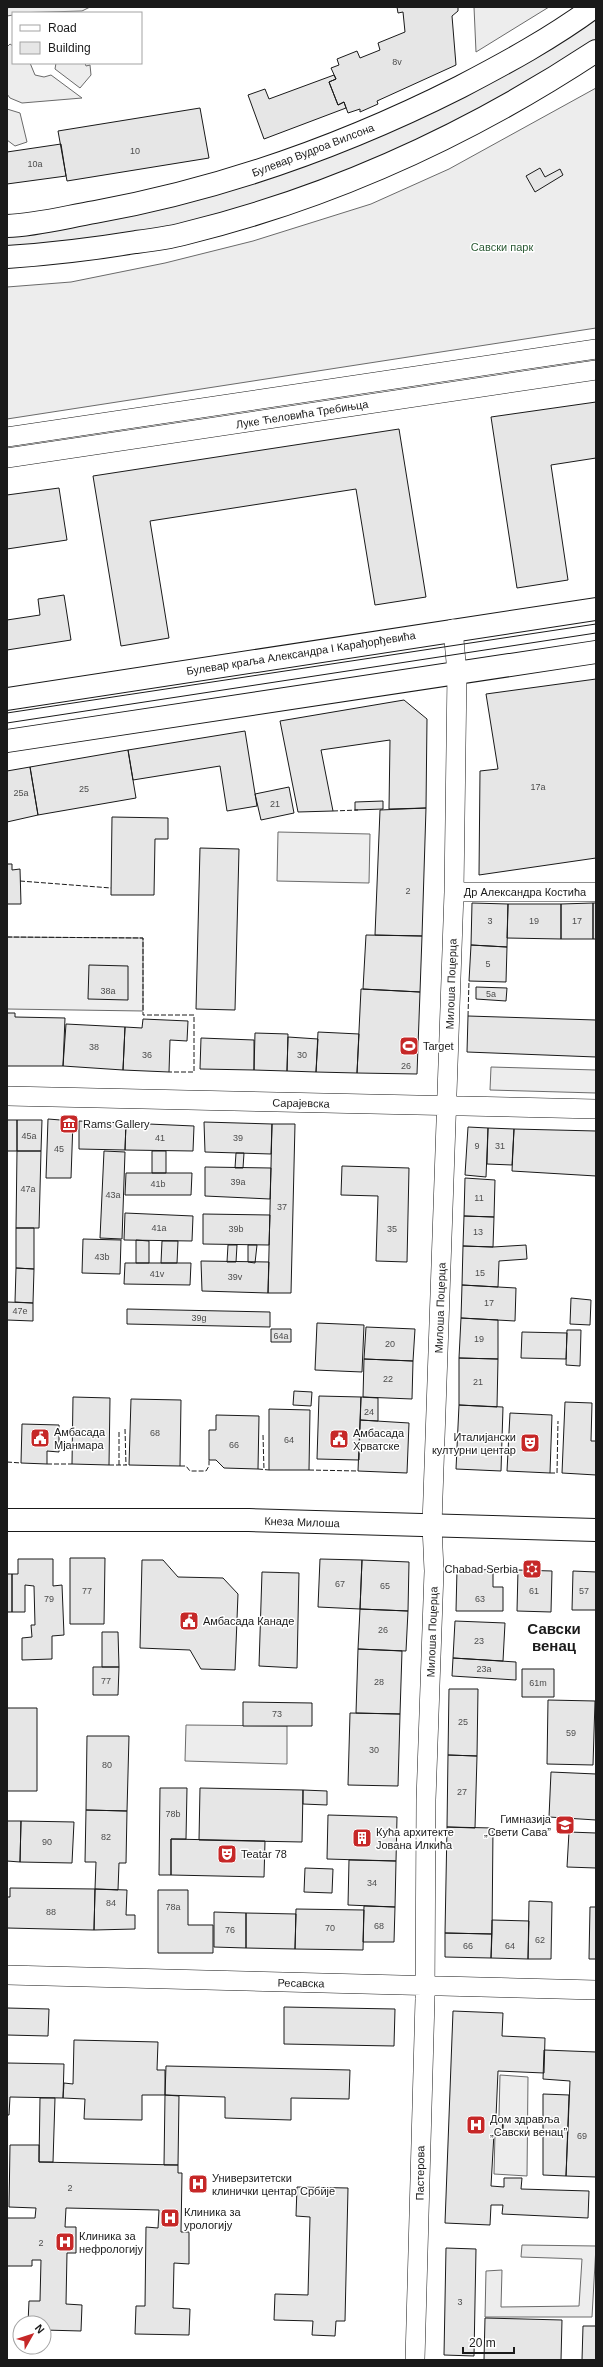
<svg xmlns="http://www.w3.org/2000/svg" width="603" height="2367" font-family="Helvetica,sans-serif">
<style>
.built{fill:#ededed;stroke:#6a6a6a}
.building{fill:#e6e6e6;stroke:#1a1a1a}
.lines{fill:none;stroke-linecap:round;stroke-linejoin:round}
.minor-casing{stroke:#1a1a1a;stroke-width:20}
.major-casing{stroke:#1a1a1a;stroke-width:24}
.minor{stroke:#fff;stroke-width:19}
.major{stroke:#fff;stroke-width:22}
.tram{stroke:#1a1a1a;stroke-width:1}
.fence{stroke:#1a1a1a;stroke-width:1;stroke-dasharray:5 2;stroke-linecap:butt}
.labels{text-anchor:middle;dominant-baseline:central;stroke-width:3;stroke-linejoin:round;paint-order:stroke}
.number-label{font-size:9px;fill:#4d4d4d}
.street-label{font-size:11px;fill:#1a1a1a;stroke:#fff}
.park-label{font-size:11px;fill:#2b5a34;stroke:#fff}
.poi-label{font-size:11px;fill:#1a1a1a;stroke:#fff;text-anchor:start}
.district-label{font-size:15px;font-weight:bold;fill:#1a1a1a;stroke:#fff}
</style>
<rect width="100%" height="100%" fill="#fff"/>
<path class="built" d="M11 7H90L82 11 13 13V15L7 16V8Z
M474 7H549L476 52Z
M596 7V51L453 134 182 235 7 257V226L328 146Z
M10 44 13 46V63H30L35 75 44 77 51 75 82 98 22 103 10 98 7 94V47Z
M56 63H85L86 66 90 65 91 75 80 88 55 69Z
M596 88V328L7 419V287L71 282 165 263 253 241 371 204 449 169Z
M7 109 20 113 27 142 15 146 7 140Z
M278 832 370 834 369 883 277 881Z
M7 937 143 938V1011L7 1009Z
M491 1067 596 1070V1093L490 1090Z
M186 1725 287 1726V1764L185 1761Z
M500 2075 528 2077 527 2176 494 2174 495 2134 503 2135 504 2117 499 2116Z
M522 2245 596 2246 592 2317H485L486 2271 502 2270 501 2307 579 2306 582 2259 521 2257Z"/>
<path class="building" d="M397 7H458V11L452 16 456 65 377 101 378 104 360 112V109L348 113 344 102 338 105 329 82 336 79 331 68 339 65 337 59 357 51 360 58 380 50 378 43 405 32 403 12 398 13Z
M334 75 336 79 329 82 338 105 344 102 346 108 264 139 248 95 265 89 269 99Z
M200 108 209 158 67 181 58 131Z
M61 144 66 176 7 184V152Z
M540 168 545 177 560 169 563 175 535 192 526 176Z
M596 402V458L551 465 568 580 517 588 491 417Z
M399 429 426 597 375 605 356 489 150 521 169 638 121 646 93 476Z
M59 488 67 540 7 549V495Z
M64 595 71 640 7 650V620L40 615 38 599Z
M596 679V858L479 875 480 771 498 769 486 694Z
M404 700 427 719 426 808 389 809 390 740 321 750 333 811 298 812 280 721Z
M245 731 257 806 227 811 220 766 133 780 128 750Z
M128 750 136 798 38 815 30 767Z
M30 767 38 815 7 822V771Z
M289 787 294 813 261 820 255 794Z
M383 801V809L355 810V802Z
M426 808 422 936 375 935 380 810Z
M112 817 168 818V839H155L154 895H111Z
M200 848 239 849 235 1010 196 1009Z
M7 864H12V870L20 869 21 904H7Z
M472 903 508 904 507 947 471 945Z
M593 903H596V939H593Z
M593 903V939H561V904Z
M508 904H561V939L507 938Z
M366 935 422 936 420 992 363 989Z
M471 945 507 947 506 982 469 981Z
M89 965 128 966V1000L88 999Z
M476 987 507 988 506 1001 476 999Z
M361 989 420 992 417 1074 357 1073Z
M7 1013H15V1017L65 1018 63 1066H7Z
M468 1016 596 1020V1057L467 1052Z
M143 1019 188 1021 187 1041 170 1040 169 1072 123 1070 125 1027 142 1028Z
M66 1024 125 1027 123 1070 63 1066Z
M318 1032 359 1034 357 1073 316 1072Z
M255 1033 288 1034 287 1071 254 1070Z
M288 1037 318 1039 316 1072 287 1071Z
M201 1038 254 1040V1070L200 1069Z
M48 1119 73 1121 71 1178H46Z
M7 1120H17V1151H7Z
M17 1120H42L41 1151H17Z
M79 1121 126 1123 125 1150 79 1149Z
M204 1122 272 1124 271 1154 205 1152Z
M126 1123 194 1126 193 1151 125 1150Z
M272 1124H295L291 1293H268Z
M468 1127 488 1128 486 1177 465 1175Z
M488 1128 514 1129 512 1165 487 1164Z
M514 1129 596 1131V1176L512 1171Z
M17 1151H41L39 1228H16Z
M104 1151 125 1152 122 1239 100 1238Z
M152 1151H166V1173H152Z
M236 1153H244L243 1168H235Z
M342 1166 409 1168 407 1262 376 1261 378 1196 341 1195Z
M205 1167 271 1168 270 1199 205 1196Z
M126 1173H192L191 1195H125Z
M465 1178 495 1180 494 1217 464 1216Z
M125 1213 193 1216 192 1241 124 1240Z
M203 1214 270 1215 269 1245 203 1244Z
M464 1216 494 1217 493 1247 463 1246Z
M16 1228H34V1269L16 1268Z
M83 1239 121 1240 120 1274 82 1273Z
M136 1240 149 1241V1263H136Z
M162 1241H178L177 1263H161Z
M228 1245H237L236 1262H227Z
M248 1245H257L255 1263 248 1262Z
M526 1245 527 1259 499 1261 498 1287 462 1285 463 1246 493 1247Z
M201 1261 269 1262 268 1293 202 1291Z
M125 1263H191L190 1285 124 1284Z
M16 1268 34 1269 33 1303 15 1302Z
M462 1285 516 1288 515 1321 461 1318Z
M571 1298 591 1300 590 1325 570 1324Z
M7 1302 33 1303V1321L7 1320Z
M127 1309 270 1312V1327L127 1324Z
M461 1318 498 1320V1359L459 1358Z
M317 1323 364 1325 362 1372 315 1370Z
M366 1327 415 1329 413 1361 364 1359Z
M271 1329H291V1342H271Z
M567 1330H581L580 1366 566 1365Z
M522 1332 567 1333 566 1359 521 1358Z
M459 1358 498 1359 497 1407 459 1405Z
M364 1359 413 1361 412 1399 363 1397Z
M294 1391 312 1392 311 1406 293 1405Z
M319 1396 361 1397 359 1460 317 1459Z
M73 1397 110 1398 109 1465 72 1464Z
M361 1397 378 1398V1421L360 1420Z
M131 1399 181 1400 180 1466 129 1465Z
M565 1402 592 1403 591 1441H596V1475L562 1473Z
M459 1405 503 1407 501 1471 456 1469Z
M269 1409 310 1410 309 1470H269Z
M510 1413 552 1415 550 1473 507 1471Z
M216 1415 259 1416 258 1469 224 1468 216 1460H209V1430H216Z
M360 1420 409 1423 407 1473 358 1471Z
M22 1424 59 1425V1452L47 1451V1464L21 1463Z
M70 1558H105L104 1624H70Z
M18 1559H53V1586L62 1585 64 1635 52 1636V1659L22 1660V1638L32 1637 31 1625H35L34 1586 25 1585V1612H12V1574H18Z
M320 1559 362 1560 360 1609 318 1607Z
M142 1560H163L178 1577 223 1578 238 1594 235 1670 201 1669 190 1650 140 1648Z
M362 1560 409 1562 408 1611 360 1609Z
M457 1569 493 1570V1587H503V1611H456Z
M518 1570 552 1571 551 1612 517 1611Z
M573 1571 596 1572V1610H572Z
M262 1572 299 1573 297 1668 259 1666Z
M7 1574H12V1612H7Z
M360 1609 408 1611 406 1651 358 1649Z
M455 1621 505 1623 503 1661 453 1658Z
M102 1632H118L119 1667H102Z
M358 1649 402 1651 400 1714 356 1713Z
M453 1658 516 1662V1680L452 1676Z
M93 1667H119L118 1695H93Z
M522 1669H554V1697H522Z
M449 1689H478L477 1756 448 1755Z
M548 1700 595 1701 593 1765 547 1764Z
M243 1702 312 1703V1726H243Z
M7 1708H37V1791H7Z
M350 1713 400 1714 398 1786 348 1785Z
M87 1736H129L127 1811 86 1810Z
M448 1755 477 1756 475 1828 447 1827Z
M551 1772 596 1774V1820L549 1817Z
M160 1788H187L186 1839H171V1875H159Z
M200 1788 303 1790 302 1842 199 1840Z
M303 1790 327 1791V1805L303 1804Z
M86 1810 127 1811 126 1863H119L118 1890 95 1889 96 1862H85Z
M328 1815 397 1817 396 1861 327 1859Z
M7 1821H21L20 1862 7 1861Z
M21 1821 74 1822 72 1863 20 1862Z
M447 1827 493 1828 492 1934 445 1933Z
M569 1832 596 1833V1868L567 1867Z
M171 1839 265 1841 264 1877 171 1875Z
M349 1860 396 1861 395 1907 348 1905Z
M305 1868 333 1869 332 1893 304 1892Z
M10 1888 95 1889 94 1930 7 1928V1897H10Z
M95 1889 127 1890 126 1915H135V1929L94 1930Z
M158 1890H188V1925H213V1953H158Z
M529 1901 552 1902 551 1959H528Z
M364 1906 395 1907 394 1942H363Z
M590 1907H596V1959H589Z
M296 1909 364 1910 363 1950 295 1949Z
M214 1912 246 1913V1948L214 1947Z
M246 1913 296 1914 295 1949 246 1948Z
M492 1920 529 1921 528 1959 491 1958Z
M445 1933 492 1934 491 1958 445 1957Z
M284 2007 395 2009 394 2046 284 2044Z
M7 2008 49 2009 48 2036 7 2035Z
M453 2011 503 2013 502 2036 545 2038 544 2073 498 2071 496 2117H503L502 2133H494L491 2186 504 2187V2178H522L521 2189 589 2191 588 2218 502 2214 503 2205H491L490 2225 445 2223Z
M74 2040 158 2042 157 2070H165V2095H142V2120L84 2119 85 2099 63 2098 64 2083 73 2084Z
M544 2050 596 2052V2177L566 2176 570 2081 543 2079Z
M7 2063 64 2064 63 2098 10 2097 9 2115H7Z
M166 2066 350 2070 349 2099 291 2098V2120L225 2118V2097L165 2095Z
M543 2094 569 2095 566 2176 543 2175Z
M165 2095 179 2096 178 2165H164Z
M40 2098H55L53 2162H39Z
M10 2145H39V2162L178 2165V2173H182L181 2232H189V2264L174 2263 173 2308 190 2309 189 2335 135 2334 136 2306H145L146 2227 158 2228 159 2210 66 2208 65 2227H76V2253H67L66 2304 82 2305 81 2331 44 2330V2323H28L29 2301H40L41 2260H32V2266H7V2218H35L36 2208 9 2207Z
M297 2187 348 2188 345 2321H336L335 2336 312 2335 313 2321 274 2320 275 2294 308 2295 310 2217 296 2216Z
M446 2248 476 2249 474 2356 444 2355Z
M485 2318 562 2320 561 2360H484Z
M583 2326H596V2360H582Z"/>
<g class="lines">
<defs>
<path id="minor" d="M7 437 596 349
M7 458 596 370
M454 892H596
M7 1096 596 1109
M7 1975 596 1990
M415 2360 425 1999 426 1800 434 1571 432 1525 454 892 457 673 453 629"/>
<path id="major" d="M7 226C36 225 66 217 95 212 222 189 345 145 460 87 506 63 552 38 594 7
M7 257C51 254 93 249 136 242 152 240 168 238 183 234 330 198 470 134 596 51
M7 699 596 609
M7 741 596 652
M7 1520H249L596 1530"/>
</defs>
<use href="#minor" class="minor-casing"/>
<use href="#major" class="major-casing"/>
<use href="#minor" class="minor"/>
<use href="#major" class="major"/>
<path class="tram" d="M7 713 596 624
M7 723 596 633"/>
<path class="fence" d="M333 811 358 810
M20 881 111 888
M7 937 143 938V1015H194V1072H169
M468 1016 469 981
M125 1429 126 1465
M263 1435 264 1470
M7 1462 21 1463
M47 1464H72
M109 1465H127
M119 1465V1431
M180 1466H186L190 1471H206L209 1466V1460
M258 1469 269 1470
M309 1470 358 1471
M550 1473H557L558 1421"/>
</g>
<defs>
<symbol id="stadium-square" viewBox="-11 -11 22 22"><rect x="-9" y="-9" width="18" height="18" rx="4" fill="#c62828" stroke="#fff"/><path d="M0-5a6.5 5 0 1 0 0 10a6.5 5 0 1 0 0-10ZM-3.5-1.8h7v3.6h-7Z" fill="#fff"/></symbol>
<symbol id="museum-square" viewBox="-11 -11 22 22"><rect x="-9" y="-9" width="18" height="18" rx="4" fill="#c62828" stroke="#fff"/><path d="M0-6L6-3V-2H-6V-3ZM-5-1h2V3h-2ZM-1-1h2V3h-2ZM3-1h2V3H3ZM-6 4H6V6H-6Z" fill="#fff"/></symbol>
<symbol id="civic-square" viewBox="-11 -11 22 22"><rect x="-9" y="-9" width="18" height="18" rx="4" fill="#c62828" stroke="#fff"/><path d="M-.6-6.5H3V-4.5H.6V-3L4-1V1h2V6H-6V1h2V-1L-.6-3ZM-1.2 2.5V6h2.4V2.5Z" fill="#fff"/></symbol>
<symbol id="theatre-square" viewBox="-11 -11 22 22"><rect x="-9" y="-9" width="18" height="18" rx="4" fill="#c62828" stroke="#fff"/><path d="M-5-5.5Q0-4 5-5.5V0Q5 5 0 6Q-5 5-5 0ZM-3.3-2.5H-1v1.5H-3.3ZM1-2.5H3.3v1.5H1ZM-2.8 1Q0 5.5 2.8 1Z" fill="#fff"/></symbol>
<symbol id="synagogue-square" viewBox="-11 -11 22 22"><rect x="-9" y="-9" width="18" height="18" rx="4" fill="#c62828" stroke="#fff"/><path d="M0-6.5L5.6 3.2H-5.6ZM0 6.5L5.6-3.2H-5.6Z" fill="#fff"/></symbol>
<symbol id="school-square" viewBox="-11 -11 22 22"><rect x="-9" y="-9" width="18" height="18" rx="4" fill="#c62828" stroke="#fff"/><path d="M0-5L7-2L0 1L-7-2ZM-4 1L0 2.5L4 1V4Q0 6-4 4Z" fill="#fff"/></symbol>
<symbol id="building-square" viewBox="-11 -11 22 22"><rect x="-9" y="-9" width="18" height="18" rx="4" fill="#c62828" stroke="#fff"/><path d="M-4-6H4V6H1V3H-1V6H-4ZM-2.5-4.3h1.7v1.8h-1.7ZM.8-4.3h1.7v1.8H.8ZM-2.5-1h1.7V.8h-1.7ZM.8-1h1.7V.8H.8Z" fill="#fff"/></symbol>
<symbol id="hospital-square" viewBox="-11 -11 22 22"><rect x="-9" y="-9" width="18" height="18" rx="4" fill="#c62828" stroke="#fff"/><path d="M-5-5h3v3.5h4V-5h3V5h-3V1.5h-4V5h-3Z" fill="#fff"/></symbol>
</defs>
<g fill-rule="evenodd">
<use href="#stadium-square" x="398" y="1035" width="22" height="22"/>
<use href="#museum-square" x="58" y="1113" width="22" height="22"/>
<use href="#civic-square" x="29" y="1427" width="22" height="22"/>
<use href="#civic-square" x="328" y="1428" width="22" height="22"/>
<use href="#theatre-square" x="519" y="1432" width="22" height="22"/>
<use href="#synagogue-square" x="521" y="1558" width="22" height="22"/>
<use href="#civic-square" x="178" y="1610" width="22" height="22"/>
<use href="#school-square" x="554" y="1814" width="22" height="22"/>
<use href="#building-square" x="351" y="1827" width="22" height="22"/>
<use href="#theatre-square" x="216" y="1843" width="22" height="22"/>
<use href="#hospital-square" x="465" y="2114" width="22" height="22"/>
<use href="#hospital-square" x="187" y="2173" width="22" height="22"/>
<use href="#hospital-square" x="159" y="2207" width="22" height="22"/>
<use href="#hospital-square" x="54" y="2231" width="22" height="22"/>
</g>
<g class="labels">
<g class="number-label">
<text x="397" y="62">8v</text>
<text x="135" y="151">10</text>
<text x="35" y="164">10a</text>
<text x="538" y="787">17a</text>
<text x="84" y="789">25</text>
<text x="21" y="793">25a</text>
<text x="275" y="804">21</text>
<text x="408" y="891">2</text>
<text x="490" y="921">3</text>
<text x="534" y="921">19</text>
<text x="577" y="921">17</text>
<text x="488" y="964">5</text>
<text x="108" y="991">38a</text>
<text x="491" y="994">5a</text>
<text x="94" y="1047">38</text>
<text x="147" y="1055">36</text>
<text x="302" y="1055">30</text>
<text x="406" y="1066">26</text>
<text x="29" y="1136">45a</text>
<text x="160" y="1138">41</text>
<text x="238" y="1138">39</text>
<text x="477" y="1146">9</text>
<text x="500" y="1146">31</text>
<text x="59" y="1149">45</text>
<text x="238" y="1182">39a</text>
<text x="158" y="1184">41b</text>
<text x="28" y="1189">47a</text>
<text x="113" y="1195">43a</text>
<text x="479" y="1198">11</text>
<text x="282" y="1207">37</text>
<text x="159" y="1228">41a</text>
<text x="236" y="1229">39b</text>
<text x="392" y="1229">35</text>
<text x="478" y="1232">13</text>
<text x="102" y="1257">43b</text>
<text x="480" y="1273">15</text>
<text x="157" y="1274">41v</text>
<text x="235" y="1277">39v</text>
<text x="489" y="1303">17</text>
<text x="20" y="1311">47e</text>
<text x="199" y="1318">39g</text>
<text x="281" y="1336">64a</text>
<text x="479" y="1339">19</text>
<text x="390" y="1344">20</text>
<text x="388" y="1379">22</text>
<text x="478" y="1382">21</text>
<text x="369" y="1412">24</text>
<text x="155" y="1433">68</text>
<text x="289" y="1440">64</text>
<text x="234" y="1445">66</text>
<text x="340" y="1584">67</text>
<text x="385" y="1586">65</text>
<text x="87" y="1591">77</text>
<text x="534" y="1591">61</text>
<text x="584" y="1591">57</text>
<text x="49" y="1599">79</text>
<text x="480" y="1599">63</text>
<text x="383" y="1630">26</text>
<text x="479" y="1641">23</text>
<text x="484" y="1669">23a</text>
<text x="106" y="1681">77</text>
<text x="379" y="1682">28</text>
<text x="538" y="1683">61m</text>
<text x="277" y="1714">73</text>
<text x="463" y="1722">25</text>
<text x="571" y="1733">59</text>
<text x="374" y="1750">30</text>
<text x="107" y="1765">80</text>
<text x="462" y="1792">27</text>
<text x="173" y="1814">78b</text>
<text x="106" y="1837">82</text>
<text x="47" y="1842">90</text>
<text x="372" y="1883">34</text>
<text x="111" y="1903">84</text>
<text x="173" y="1907">78a</text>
<text x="51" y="1912">88</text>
<text x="379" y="1926">68</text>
<text x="330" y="1928">70</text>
<text x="230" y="1930">76</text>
<text x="540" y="1940">62</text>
<text x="468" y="1946">66</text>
<text x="510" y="1946">64</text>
<text x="582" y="2136">69</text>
<text x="70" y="2188">2</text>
<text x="41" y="2243">2</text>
<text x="460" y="2302">3</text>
</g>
<g class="street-label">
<text transform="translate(313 150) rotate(-21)">Булевар Вудроа Вилсона</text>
<text transform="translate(302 414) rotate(-9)">Луке Ћеловића Требињца</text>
<text transform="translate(301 653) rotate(-9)">Булевар краља Александра I Карађорђевића</text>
<text x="525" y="892">Др Александра Костића</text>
<text transform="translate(451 984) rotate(-88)">Милоша Поцерца</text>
<text transform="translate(301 1103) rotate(1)">Сарајевска</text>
<text transform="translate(440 1308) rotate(-88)">Милоша Поцерца</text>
<text transform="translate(302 1522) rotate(2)">Кнеза Милоша</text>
<text transform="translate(432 1632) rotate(-88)">Милоша Поцерца</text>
<text transform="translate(301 1983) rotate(1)">Ресавска</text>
<text transform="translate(420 2173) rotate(-89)">Пастерова</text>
</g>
<g class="park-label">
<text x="502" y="247">Савски парк</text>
</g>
<g class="poi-label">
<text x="423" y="1046">Target</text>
<text x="83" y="1124">Rams Gallery</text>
<text x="54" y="1432">Амбасада<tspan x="54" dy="13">Мјанмара</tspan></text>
<text x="353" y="1433">Амбасада<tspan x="353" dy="13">Хрватске</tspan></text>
<text x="516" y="1437" text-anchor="end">Италијански<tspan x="516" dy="13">културни центар</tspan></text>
<text x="518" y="1569" text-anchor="end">Chabad Serbia</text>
<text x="203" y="1621">Амбасада Канаде</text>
<text x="551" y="1819" text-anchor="end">Гимназија<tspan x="551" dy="13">„Свети Сава”</tspan></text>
<text x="376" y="1832">Кућа архитекте<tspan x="376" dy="13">Јована Илкића</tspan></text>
<text x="241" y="1854">Teatar 78</text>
<text x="490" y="2119">Дом здравља<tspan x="490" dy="13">„Савски венац”</tspan></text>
<text x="212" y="2178">Универзитетски<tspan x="212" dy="13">клинички центар Србије</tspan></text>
<text x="184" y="2212">Клиника за<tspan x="184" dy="13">урологију</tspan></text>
<text x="79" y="2236">Клиника за<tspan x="79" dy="13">нефрологију</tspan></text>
</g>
<g class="district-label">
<text x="554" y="1628">Савски<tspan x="554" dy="17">венац</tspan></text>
</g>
</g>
<rect width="603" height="2367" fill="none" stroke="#1a1a1a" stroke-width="16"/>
<rect x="12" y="12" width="130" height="52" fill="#ffffff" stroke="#a3a3a3"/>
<rect x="20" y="25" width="20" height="6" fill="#ffffff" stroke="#a3a3a3"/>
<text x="48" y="32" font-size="12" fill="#1a1a1a">Road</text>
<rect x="20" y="42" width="20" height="12" fill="#e6e6e6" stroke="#a3a3a3"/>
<text x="48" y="52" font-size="12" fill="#1a1a1a">Building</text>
<g transform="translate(32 2335) rotate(51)"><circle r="19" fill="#ffffff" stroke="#a3a3a3"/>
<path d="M0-3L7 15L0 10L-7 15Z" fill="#c62828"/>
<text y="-6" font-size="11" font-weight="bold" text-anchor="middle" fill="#1a1a1a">N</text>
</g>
<path d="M463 2347v6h51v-6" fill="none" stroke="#1a1a1a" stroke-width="2"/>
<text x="469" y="2347" font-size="12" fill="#1a1a1a" stroke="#ffffff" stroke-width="3" paint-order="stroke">20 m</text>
</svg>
